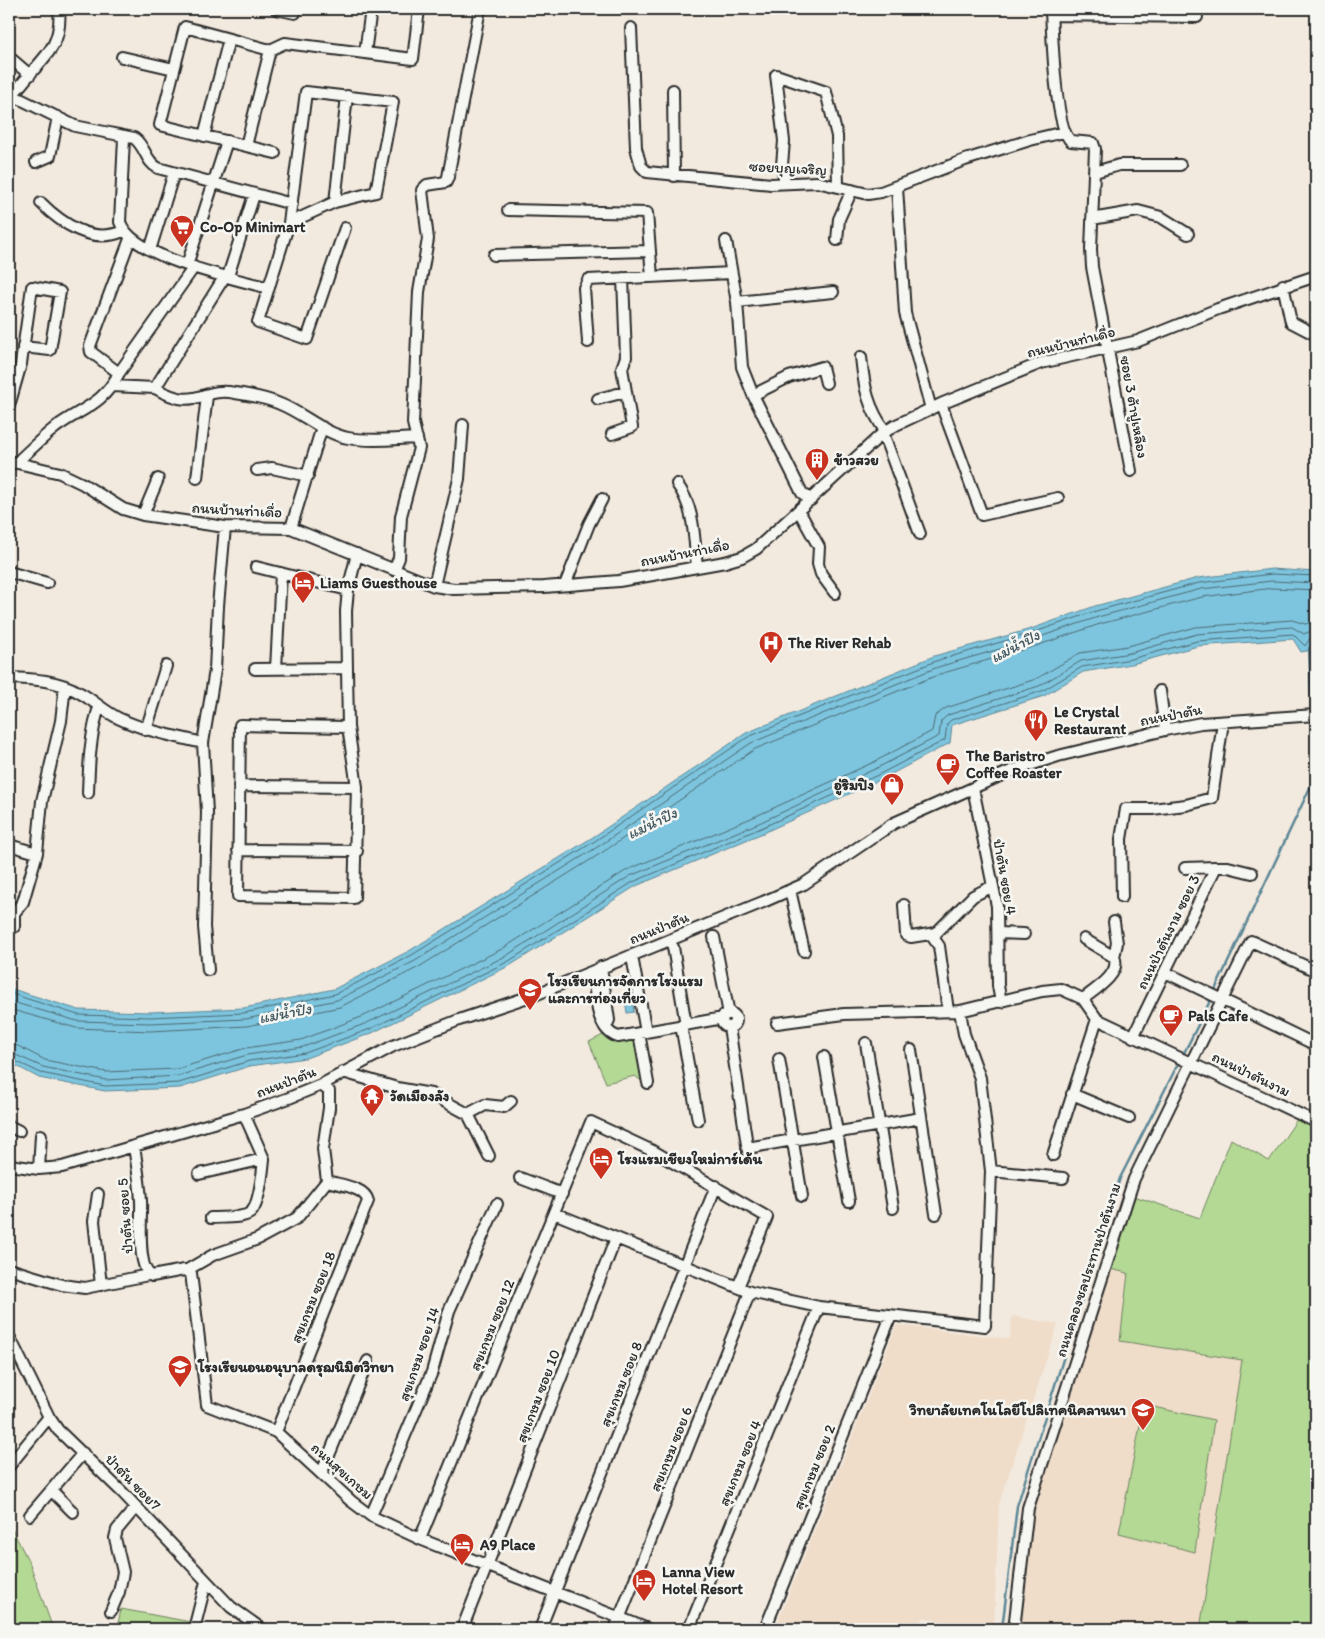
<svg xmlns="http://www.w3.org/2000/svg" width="1325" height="1638" font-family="Itim,'Playpen Sans Thai',sans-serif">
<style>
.built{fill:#efdcc9}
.green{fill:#b3d994;stroke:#6f8260}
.water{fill:#7dc5de;stroke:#5c8796}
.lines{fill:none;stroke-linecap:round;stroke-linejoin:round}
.shore{stroke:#4c6973;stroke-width:1}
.stream{stroke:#5c8796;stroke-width:2.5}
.minor-casing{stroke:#2b2b2b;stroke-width:14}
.minor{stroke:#f6f6f2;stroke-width:10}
.labels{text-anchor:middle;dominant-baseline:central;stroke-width:5;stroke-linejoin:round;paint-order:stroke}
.street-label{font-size:15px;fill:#2b2b2b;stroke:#f6f6f2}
.poi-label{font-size:15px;font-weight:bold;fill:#2b2b2b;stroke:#f6f6f2;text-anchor:start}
.water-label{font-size:16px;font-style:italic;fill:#445961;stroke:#f6f6f2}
</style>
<rect width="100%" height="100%" fill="#f3eadf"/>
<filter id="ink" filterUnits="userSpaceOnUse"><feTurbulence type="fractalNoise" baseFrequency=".02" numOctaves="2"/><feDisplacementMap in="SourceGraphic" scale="10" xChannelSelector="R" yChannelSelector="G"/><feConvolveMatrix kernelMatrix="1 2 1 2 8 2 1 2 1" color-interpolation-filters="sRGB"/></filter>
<g filter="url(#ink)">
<path class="built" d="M1110 1269 1128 1273 1120 1341 1242 1360 1200 1629H1018L1033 1502Z
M1012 1316 1058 1324 999 1504 994 1629H976L923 1617 918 1629H775L897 1325 1010 1339Z"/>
<path class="green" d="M603 1035 614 1041 636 1038 644 1083 635 1076 606 1083 589 1042Z
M1298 1118 1316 1129V1629H1200L1242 1360 1120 1341 1128 1273 1110 1269 1134 1196 1200 1218 1231 1139 1269 1161Z
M1144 1405 1214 1420 1195 1552 1119 1533Z
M9 1527 12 1529 30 1564 53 1629H9Z
M121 1609 191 1622 189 1629H117Z"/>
<path class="water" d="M1272 569 1316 572V632L1312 650 1301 652 1293 639 1198 646 1132 664 1083 672 1044 696 952 725 950 743 882 779 763 833 636 886 511 965 372 1033 306 1058 250 1066 180 1088 105 1091 39 1078 9 1062V988L79 1010 150 1012 244 1008 334 989 409 951 498 896 593 837 746 733 934 656 1031 629 1095 606 1198 578Z
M631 993 634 1012 627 1013 624 994Z"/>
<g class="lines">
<path class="shore" d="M9 993 78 1015 150 1017 244 1013 335 994 412 955 595 841 748 737 936 661 1032 633 1096 611 1199 583 1272 574 1316 576
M9 1001 77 1021 150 1023 246 1019 337 1000 415 961 599 846 751 743 938 667 1034 639 1098 617 1201 589 1272 581 1316 583
M9 1009 76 1028 150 1031 247 1026 340 1007 419 967 603 852 755 749 940 674 1036 646 1100 624 1202 597 1273 588 1316 590
M9 1044 18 1046 45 1060 106 1072 177 1069 246 1048 301 1040 364 1016 502 949 627 870 756 816 874 762 932 731 935 716 946 708 1036 679 1080 653 1128 646 1196 627 1292 620 1305 624 1316 622
M9 1052 43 1067 106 1080 178 1076 247 1055 303 1047 367 1023 506 956 630 876 759 823 877 768 939 736 941 721 948 715 1039 686 1081 661 1130 653 1197 634 1292 627 1304 634 1316 629
M9 1058 41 1073 105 1086 179 1083 249 1061 305 1053 370 1029 509 961 633 882 761 828 880 774 945 740 947 724 951 720 1042 691 1082 667 1131 659 1197 641 1293 634 1305 646 1311 637 1316 636"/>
<path class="stream" d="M1309 648 1312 712
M1214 992 1315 777 1312 717
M1182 1057 1212 997
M1002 1629 1017 1506 1120 1178 1179 1062"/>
<defs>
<path id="minor" d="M276 9 295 13V9
M1051 9C1052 32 1055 129 1071 141L1093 143 1095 149 1091 249 1092 267 1131 471
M1051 15 1197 17
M631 28 636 148 641 166 647 172 771 184 817 182 868 194 881 192 965 160 1030 140 1064 132
M270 50 185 27 160 125 275 153
M365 53 371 9
M9 57 30 75
M122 57 174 69
M673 90 674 176
M12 95 75 126 134 138C146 147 145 161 158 168L292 204
M9 97C17 91 23 82 30 74 50 52 62 41 59 9
M204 136 229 39
M124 138 120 222C132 258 233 278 269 288
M246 146 270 50 285 43 413 59 419 9
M36 162 50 156 58 117
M1095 172 1119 165H1180
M785 182 782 165 784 141 776 75 826 92 837 136 838 186
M897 187 905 313 931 409
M335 202 347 96
M41 203C61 223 92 245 123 231
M508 210 647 213 652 277
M1092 219 1138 211 1161 217 1188 234
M289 223 335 202 376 192 393 102 306 92 289 223 258 322 307 339 345 228
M837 240 839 219 852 190
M726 241 737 302 742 367 753 395 802 493 811 500
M150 250 174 173
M494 255 649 251
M187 265 227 141
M228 276 254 195
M1283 285 1291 322 1316 335
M737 302 833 292
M588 342 584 288 588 280 731 273
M861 357C864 387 868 408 886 432
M119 373 91 352 90 346 130 239
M112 386 155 388 225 276
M155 388C198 413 200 386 235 393 249 395 267 398 280 404 303 413 323 433 348 438 370 442 395 439 417 438
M753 395 789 377 822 367 826 383
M598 399 625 392
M941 404 982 515 1058 498
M9 406 21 364 32 287 60 292 50 350 23 347
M883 433 920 534
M612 434 632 427 622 368 626 357 623 278
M9 461 60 473 83 484 123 509 143 515 225 527 291 528 434 586 454 589 544 587 619 581 725 562 742 557 756 549 883 433 896 425 941 404 1041 363 1138 341 1218 309 1316 276
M16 463C29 451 42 438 56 427 82 408 103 405 119 373L194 267
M257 470 272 468 308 476
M197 478 207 396
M677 484C695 508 694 539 697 567
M799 511 819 547 818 564 821 574 835 593
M143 515 158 479
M291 528 322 427
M256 567 348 590
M394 570 399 558 401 516 419 448 413 423 419 292 428 239 422 190 427 185 446 182 448 177 480 9
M9 572 47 583
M565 585 589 524 602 499
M434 586 459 479 463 425
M255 669 347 668
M276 669 281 573
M9 678C33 679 58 680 80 693 93 700 104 711 118 718 145 731 174 736 203 743
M1160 691 1165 730
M348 727 240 725 238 896 354 898 357 787 348 727 346 611 348 590 357 554
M146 730 166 666
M239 786 357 787
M973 788 997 906 998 986 1001 1002
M88 793C89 763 90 736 99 707
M9 845 37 853
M238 850 357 851
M1216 867H1228L1252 873
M790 890 804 951
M1122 897 1121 839 1126 809H1152L1186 805 1212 798 1223 722
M904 905 906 935 911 937 936 933
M1114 922 1117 943 1114 957
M14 927V913L23 902 37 853 42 801 61 721 65 686
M998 933 1024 934
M714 937 729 1014
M673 947 686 1025
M633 962 646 1032
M601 967 609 1020 606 1027
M208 970 204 927 207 812 203 743 215 670 218 606 225 527
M593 971C596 992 594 1029 618 1037L723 1018
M1165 972 1316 1045
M1083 999C1094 990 1122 974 1114 957L1084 939
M948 1011 939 946 934 939 936 933 973 896 991 887
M722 1020a7 7 0 1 1 14 0a7 7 0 1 1-14 0Z
M777 1023 844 1014 960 1011 1042 991 1061 989 1083 999 1097 1019 1316 1122
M681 1025 698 1120
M729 1027 749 1158
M639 1033 648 1083
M1133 1037 1216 867 1185 868
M866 1043 893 1208
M911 1050 936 1214
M824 1057 849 1201
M779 1059 802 1196
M343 1072 397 1088 431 1094 468 1114 489 1156
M1072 1094 1129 1118
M468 1114 485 1105 504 1107 511 1101
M9 1126 19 1131
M134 1147C137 1165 140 1183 141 1201 142 1217 136 1269 152 1276L184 1270 191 1273 207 1405 276 1432 351 1501 371 1516 420 1539 648 1629
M747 1148 921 1118
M1053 1155 1097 1019
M9 1165 39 1169 62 1167 244 1114 289 1098 321 1085 393 1046 459 1020 537 994 763 902 804 884 894 823 1011 771 1058 756 1165 730 1201 723 1316 715
M39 1169 41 1135
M991 1171 1063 1178
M199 1174 264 1159 244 1114
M520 1178 562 1194
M98 1194 94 1221 101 1285
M554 1213 750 1292 819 1307 985 1326 991 1171 980 1078 964 1034 960 1011
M211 1218C221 1217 242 1219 250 1213 259 1207 263 1170 264 1159
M9 1269 62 1285 85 1288 148 1275
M187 1270 213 1255 258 1239 297 1218 327 1181
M9 1336 49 1417 58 1430 123 1493 231 1607 262 1629
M276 1432 368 1201C365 1187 340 1185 327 1181L323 1149 329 1108V1091L321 1085
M9 1466 49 1417
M322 1472 368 1361
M52 1491 73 1512
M30 1515 83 1453
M371 1516 432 1372 449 1311 497 1204
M420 1539 591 1122 655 1152 767 1217 738 1287
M111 1611 119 1592 123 1572 115 1538 117 1530 136 1507
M194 1629 206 1582
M462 1629 616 1238
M540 1629 716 1186
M615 1629 750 1292
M689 1629 819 1307
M765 1629 891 1316
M1014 1629 1028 1508 1134 1179 1251 941 1316 971"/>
</defs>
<use href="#minor" class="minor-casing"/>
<use href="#minor" class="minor"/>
</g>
</g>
<defs>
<symbol id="supermarket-pin" viewBox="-11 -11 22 30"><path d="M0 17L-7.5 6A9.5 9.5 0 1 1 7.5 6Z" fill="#c8321e" stroke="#f6f6f2"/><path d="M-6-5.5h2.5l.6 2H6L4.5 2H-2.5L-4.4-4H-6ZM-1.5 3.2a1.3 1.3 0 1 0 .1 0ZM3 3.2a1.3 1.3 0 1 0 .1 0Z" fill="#fff"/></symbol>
<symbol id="building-pin" viewBox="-11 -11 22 30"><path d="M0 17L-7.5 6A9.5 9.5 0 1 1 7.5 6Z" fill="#c8321e" stroke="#f6f6f2"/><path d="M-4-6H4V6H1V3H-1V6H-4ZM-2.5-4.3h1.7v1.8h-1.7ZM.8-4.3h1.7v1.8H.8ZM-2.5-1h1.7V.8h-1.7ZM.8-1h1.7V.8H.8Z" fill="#fff"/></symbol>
<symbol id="hotel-pin" viewBox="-11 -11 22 30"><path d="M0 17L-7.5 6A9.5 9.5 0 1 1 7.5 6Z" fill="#c8321e" stroke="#f6f6f2"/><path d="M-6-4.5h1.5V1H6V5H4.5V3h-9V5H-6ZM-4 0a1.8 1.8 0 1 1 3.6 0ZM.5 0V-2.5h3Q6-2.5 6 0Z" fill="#fff"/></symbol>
<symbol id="hospital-pin" viewBox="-11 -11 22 30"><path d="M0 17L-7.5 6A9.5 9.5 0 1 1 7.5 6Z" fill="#c8321e" stroke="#f6f6f2"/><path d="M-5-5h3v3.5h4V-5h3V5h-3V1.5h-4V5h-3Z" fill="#fff"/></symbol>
<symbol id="restaurant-pin" viewBox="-11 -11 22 30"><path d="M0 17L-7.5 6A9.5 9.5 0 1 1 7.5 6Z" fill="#c8321e" stroke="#f6f6f2"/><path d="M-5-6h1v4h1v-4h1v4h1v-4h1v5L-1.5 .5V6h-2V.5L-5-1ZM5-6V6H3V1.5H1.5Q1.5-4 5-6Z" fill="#fff"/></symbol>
<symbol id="cafe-pin" viewBox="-11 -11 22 30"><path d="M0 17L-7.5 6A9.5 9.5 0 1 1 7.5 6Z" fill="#c8321e" stroke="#f6f6f2"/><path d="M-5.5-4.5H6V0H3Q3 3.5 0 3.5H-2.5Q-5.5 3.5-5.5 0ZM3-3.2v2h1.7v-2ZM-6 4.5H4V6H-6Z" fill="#fff"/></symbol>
<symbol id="shop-pin" viewBox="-11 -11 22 30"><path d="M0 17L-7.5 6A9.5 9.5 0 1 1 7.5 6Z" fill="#c8321e" stroke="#f6f6f2"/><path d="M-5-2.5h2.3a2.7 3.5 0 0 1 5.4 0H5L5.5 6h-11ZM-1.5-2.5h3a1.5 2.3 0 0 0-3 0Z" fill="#fff"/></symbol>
<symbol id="school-pin" viewBox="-11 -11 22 30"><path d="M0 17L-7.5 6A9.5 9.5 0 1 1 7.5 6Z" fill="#c8321e" stroke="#f6f6f2"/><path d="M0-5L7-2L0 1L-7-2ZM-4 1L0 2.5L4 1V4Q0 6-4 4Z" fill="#fff"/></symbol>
<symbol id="temple-pin" viewBox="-11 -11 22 30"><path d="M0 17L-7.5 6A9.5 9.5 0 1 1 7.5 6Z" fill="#c8321e" stroke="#f6f6f2"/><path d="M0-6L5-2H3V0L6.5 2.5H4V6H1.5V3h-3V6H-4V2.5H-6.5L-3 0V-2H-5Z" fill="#fff"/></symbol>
<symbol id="university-pin" viewBox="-11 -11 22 30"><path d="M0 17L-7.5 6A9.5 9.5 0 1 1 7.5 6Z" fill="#c8321e" stroke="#f6f6f2"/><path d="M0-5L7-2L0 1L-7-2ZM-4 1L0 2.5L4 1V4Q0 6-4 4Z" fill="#fff"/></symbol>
</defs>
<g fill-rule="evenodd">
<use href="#supermarket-pin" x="168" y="213" width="28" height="38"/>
<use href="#building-pin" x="803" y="446" width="28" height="38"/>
<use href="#hotel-pin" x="289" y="569" width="28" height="38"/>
<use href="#hospital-pin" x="757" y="629" width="28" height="38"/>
<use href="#restaurant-pin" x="1022" y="707" width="28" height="38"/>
<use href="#cafe-pin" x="934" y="751" width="28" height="38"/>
<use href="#shop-pin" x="878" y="771" width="28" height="38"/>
<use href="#school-pin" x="516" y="976" width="28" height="38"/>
<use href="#cafe-pin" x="1157" y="1002" width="28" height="38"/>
<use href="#temple-pin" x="358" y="1082" width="28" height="38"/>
<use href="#hotel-pin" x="587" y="1145" width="28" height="38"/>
<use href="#school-pin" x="166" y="1353" width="28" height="38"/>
<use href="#university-pin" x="1129" y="1396" width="28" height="38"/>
<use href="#hotel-pin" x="448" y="1531" width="28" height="38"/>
<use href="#hotel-pin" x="630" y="1567" width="28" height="38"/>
</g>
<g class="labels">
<g class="street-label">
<text transform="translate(788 168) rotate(3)">ซอยบุญเจริญ</text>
<text transform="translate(1071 342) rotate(-14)">ถนนบ้านท่าเดื่อ</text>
<text transform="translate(1134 407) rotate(80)">ซอย 3 ต้าปูเหลือง</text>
<text transform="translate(237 510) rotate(3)">ถนนบ้านท่าเดื่อ</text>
<text transform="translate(685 553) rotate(-11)">ถนนบ้านท่าเดื่อ</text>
<text transform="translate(1171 715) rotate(-11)">ถนนป่าตัน</text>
<text transform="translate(1005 877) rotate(80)">ป่าตัน ซอย 4</text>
<text transform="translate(659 928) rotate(-22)">ถนนป่าตัน</text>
<text transform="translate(1168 932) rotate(-64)">ถนนป่าตันงาม ซอย 3</text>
<text transform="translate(1251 1074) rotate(26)">ถนนป่าตันงาม</text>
<text transform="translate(286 1082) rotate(-21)">ถนนป่าตัน</text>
<text transform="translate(125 1216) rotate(-94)">ป่าตัน ซอย 5</text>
<text transform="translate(1088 1270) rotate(-72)">ถนนคลองชลประทานป่าตันงาม</text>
<text transform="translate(313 1297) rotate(-68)">สุขเกษม ซอย 18</text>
<text transform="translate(492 1325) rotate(-68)">สุขเกษม ซอย 12</text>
<text transform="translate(419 1354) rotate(-71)">สุขเกษม ซอย 14</text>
<text transform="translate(621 1384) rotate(-68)">สุขเกษม ซอย 8</text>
<text transform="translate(538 1396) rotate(-69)">สุขเกษม ซอย 10</text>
<text transform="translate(671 1449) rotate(-68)">สุขเกษม ซอย 6</text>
<text transform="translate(740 1463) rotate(-68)">สุขเกษม ซอย 4</text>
<text transform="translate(814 1467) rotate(-68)">สุขเกษม ซอย 2</text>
<text transform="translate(342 1471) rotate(42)">ถนนสุขเกษม</text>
<text transform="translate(133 1482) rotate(46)">ป่าตัน ซอย7</text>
</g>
<g class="poi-label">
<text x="200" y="227">Co-Op Minimart</text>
<text x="834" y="460">ข้าวสวย</text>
<text x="320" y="583">Liams Guesthouse</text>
<text x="788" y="643">The River Rehab</text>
<text x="1054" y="712">Le Crystal<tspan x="1054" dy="17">Restaurant</tspan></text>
<text x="966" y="756">The Baristro<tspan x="966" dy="17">Coffee Roaster</tspan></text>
<text x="874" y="785" text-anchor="end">อู่ริมปิง</text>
<text x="548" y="981">โรงเรียนการจัดการโรงแรม<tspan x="548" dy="17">และการท่องเที่ยว</tspan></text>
<text x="1188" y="1016">Pals Cafe</text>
<text x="390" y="1096">วัดเมืองลัง</text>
<text x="618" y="1159">โรงแรมเชียงใหม่การ์เด้น</text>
<text x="198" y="1367">โรงเรียนอนอนุบาลดรุฌนิมิตวิทยา</text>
<text x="1126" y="1410" text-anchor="end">วิทยาลัยเทคโนโลยีโปลิเทคนิคลานนา</text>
<text x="480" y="1545">A9 Place</text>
<text x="662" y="1572">Lanna View<tspan x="662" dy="17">Hotel Resort</tspan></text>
</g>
<g class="water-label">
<text transform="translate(1015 646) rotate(-28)">แม่น้ำปิง</text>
<text transform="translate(652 823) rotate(-26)">แม่น้ำปิง</text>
<text transform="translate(285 1013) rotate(-11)">แม่น้ำปิง</text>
</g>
</g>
<rect width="1325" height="1638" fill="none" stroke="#f6f6f2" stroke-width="30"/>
<rect x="15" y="15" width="1295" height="1608" fill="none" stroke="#2b2b2b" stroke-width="2" filter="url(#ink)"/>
</svg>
